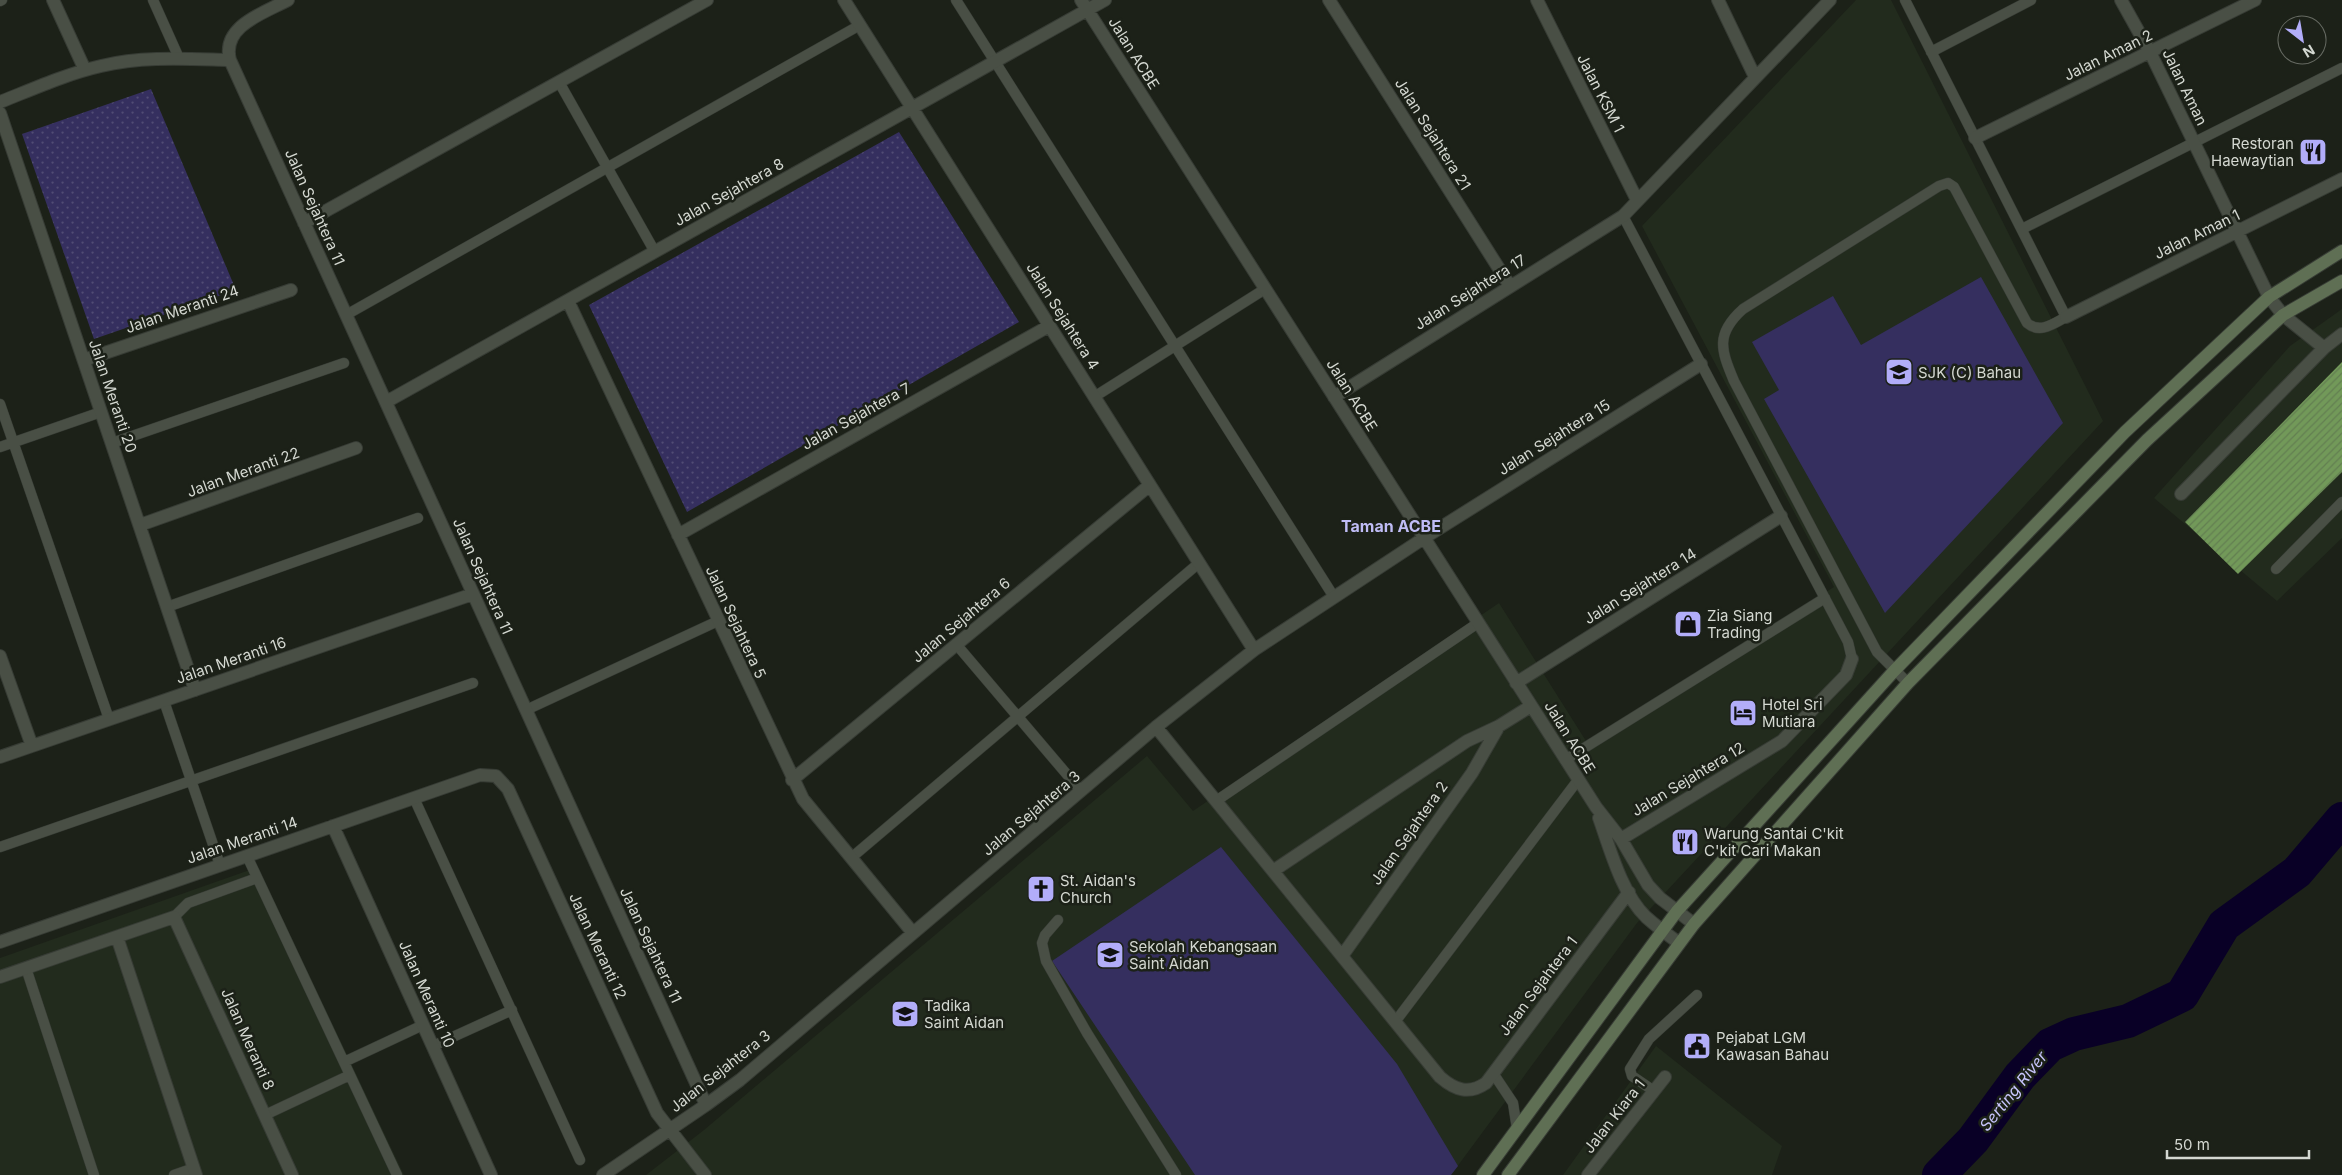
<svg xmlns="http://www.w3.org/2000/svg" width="2342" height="1175" font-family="Inter,sans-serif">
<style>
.built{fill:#222b1d}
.grass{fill:#352f5f}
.park{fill:url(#park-dots)}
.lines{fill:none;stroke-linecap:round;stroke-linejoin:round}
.river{stroke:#090026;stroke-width:34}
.building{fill:url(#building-hatch)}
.service-casing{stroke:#373c35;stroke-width:11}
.minor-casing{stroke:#373c35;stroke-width:14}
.secondary-casing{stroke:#373c35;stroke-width:14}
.service{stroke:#494f45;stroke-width:10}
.minor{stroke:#494f45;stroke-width:12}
.secondary{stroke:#5f6f54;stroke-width:12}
.labels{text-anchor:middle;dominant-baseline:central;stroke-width:5;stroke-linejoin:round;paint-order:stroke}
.street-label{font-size:15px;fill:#d4d8d1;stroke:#1c2118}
.poi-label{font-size:15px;fill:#d4d8d1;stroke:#1c2118;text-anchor:start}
.neighbourhood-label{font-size:16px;font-weight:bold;fill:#bfbcf5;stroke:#1c2118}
.water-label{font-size:16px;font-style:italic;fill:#c7c4fc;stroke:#1c2118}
</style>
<defs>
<pattern id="park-dots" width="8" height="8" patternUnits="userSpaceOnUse" patternTransform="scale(1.25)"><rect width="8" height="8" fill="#352f5f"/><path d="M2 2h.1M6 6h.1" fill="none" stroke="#514c75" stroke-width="1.8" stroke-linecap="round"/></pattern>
<pattern id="building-hatch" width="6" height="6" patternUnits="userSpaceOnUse" patternTransform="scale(1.25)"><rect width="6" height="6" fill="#729959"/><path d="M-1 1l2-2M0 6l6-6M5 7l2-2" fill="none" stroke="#637f51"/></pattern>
</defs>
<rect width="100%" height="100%" fill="#1c2118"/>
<path class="built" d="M1856 0H1891L2103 421 1637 923 1451 1175H646L704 1130 1147 756 1193 811 1499 603 1586 741 1834 587 1642 226Z
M2342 309V538L2277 601 2154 498 2290 346Z
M258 867 404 1175H0V958Z
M1656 1046 1782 1146 1772 1175H1563Z"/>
<path class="grass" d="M1981 277 2063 423 1885 613 1764 399 1779 390 1752 342 1833 296 1861 345Z
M1221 847 1397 1064 1458 1166 1451 1175H1195L1052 961Z"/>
<path class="park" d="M151 89 236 290 94 339 22 134Z
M899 132 1019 322 687 512 589 305Z"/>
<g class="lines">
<path class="river" d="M1939 1175 1973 1140 2020 1076 2050 1045 2074 1034 2128 1021 2182 995 2224 925 2297 872 2342 819"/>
</g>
<path class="building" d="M2342 362V472L2238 574 2185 522Z"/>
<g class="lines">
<defs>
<path id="service" d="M153 0 179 58
M956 0 1334 597
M1905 0 2066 317C2053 324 2040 334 2027 323L1954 187 1948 183 1939 186 1743 309C1715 334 1721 350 1734 381L1877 652 1908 683
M0 1 2 0
M1931 52 2031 0
M559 82 655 252
M1623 216 1848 642 1852 659
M2022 229 2342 68
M346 315 860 25
M1094 397 1265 289
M0 404 109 719
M112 443 344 363
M0 447 101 412
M2276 569 2342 502
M167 607 418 518
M956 644 1081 791
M164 701 220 865
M526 710 718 621
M1565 760 1825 598
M414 798 580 1160
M1216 801 1478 623
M0 847 473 683
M247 856 397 1175
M851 858 1199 563
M174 917 188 903 257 878
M1058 920 1045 935 1042 943 1046 961 1087 1033 1176 1175
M26 968 94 1175
M1395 1022 1578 780
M433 1046 512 1010
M344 1062 423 1025
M1493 1073 1513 1103 1517 1129
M1654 1091 1632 1076 1630 1069 1649 1039 1697 995
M265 1115 350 1075
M174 1175 194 1168"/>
<path id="minor" d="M53 0 85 70
M288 0C264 13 221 26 230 60L706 1105
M844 0 1254 650
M1081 0 1596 807 1621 839 1648 885 1660 898 1694 924
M1329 0 1510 286
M1537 0 1637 200
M1718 0 1755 77
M2121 0 2150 52 2269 297 2283 315 2324 348
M0 102C33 89 66 74 101 66 143 56 187 59 230 60
M0 113 195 690
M1975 138 2255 0
M304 223 707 0
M568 301 803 799 913 933
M2066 317 2342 179
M84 360 291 290
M1334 397 1623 216 1830 0
M386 402 1105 0
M2181 494 2324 348 2342 334
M140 525 356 448
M678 535 1049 326
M0 656 32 746
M1516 683 1781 516
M1156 727 1440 1077C1455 1090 1469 1095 1486 1083L1629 892
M0 757 473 594
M792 780 1150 485
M1599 818C1610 849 1622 894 1646 917 1656 926 1668 935 1679 943
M333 826 491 1175
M1621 839 1782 741 1846 675 1852 659
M1273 871 1467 741 1499 726 1531 706
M117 937 196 1175
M0 942 480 775 496 776 508 789 657 1113 705 1175
M1342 956 1472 773 1499 726
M0 977 174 917 292 1175
M603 1175 706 1105 740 1080 1156 727 1254 650 1424 538 1701 364
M1588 1175 1665 1077"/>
<path id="secondary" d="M1483 1175 1677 911 1894 671 2125 432 2238 326 2269 297 2342 251
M1508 1175 1694 924 1908 683 2147 440 2283 315 2342 281"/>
</defs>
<use href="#service" class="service-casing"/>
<use href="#minor" class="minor-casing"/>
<use href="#secondary" class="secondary-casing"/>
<use href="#service" class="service"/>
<use href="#minor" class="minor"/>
<use href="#secondary" class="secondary"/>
</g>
<defs>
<symbol id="restaurant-square" viewBox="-11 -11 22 22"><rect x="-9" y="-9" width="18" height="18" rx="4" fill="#b2adf9" stroke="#1c2118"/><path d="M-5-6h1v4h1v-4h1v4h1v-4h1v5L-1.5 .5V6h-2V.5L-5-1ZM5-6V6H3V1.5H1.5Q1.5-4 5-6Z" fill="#111"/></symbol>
<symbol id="school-square" viewBox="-11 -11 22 22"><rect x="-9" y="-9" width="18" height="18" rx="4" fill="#b2adf9" stroke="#1c2118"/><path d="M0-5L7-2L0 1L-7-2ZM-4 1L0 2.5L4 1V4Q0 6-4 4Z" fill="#111"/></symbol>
<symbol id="shop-square" viewBox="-11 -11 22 22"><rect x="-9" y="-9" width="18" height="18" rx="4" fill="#b2adf9" stroke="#1c2118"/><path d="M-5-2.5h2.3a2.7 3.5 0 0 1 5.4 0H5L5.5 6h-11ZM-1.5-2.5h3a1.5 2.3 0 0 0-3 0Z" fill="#111"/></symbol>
<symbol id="hotel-square" viewBox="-11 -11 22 22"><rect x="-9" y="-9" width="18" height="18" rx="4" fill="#b2adf9" stroke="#1c2118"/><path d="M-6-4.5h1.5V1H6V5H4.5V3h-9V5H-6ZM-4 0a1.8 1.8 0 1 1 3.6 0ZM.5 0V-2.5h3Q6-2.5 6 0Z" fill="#111"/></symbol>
<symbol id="church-square" viewBox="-11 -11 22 22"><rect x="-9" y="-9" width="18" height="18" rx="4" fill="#b2adf9" stroke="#1c2118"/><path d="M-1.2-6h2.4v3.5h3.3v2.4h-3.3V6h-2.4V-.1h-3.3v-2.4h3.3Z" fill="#111"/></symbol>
<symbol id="civic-square" viewBox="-11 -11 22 22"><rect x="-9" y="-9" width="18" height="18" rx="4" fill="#b2adf9" stroke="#1c2118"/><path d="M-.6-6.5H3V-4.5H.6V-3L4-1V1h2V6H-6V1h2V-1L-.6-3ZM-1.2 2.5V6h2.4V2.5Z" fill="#111"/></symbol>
</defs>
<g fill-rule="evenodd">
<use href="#restaurant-square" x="2297" y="136" width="32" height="32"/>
<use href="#school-square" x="1883" y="356" width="32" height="32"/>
<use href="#shop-square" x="1672" y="608" width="32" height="32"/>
<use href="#hotel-square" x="1727" y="697" width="32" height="32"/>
<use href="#restaurant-square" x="1669" y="826" width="32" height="32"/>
<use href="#church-square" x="1025" y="873" width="32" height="32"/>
<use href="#school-square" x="1094" y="939" width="32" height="32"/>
<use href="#school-square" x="889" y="998" width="32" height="32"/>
<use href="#civic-square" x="1681" y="1030" width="32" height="32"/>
</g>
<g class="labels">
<g class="street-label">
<text transform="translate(1134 53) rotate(58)">Jalan ACBE</text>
<text transform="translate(2108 55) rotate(-26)">Jalan Aman 2</text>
<text transform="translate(2185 87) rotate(64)">Jalan Aman</text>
<text transform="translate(1601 93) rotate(63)">Jalan KSM 1</text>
<text transform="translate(1433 134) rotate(58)">Jalan Sejahtera 21</text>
<text transform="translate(729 192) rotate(-29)">Jalan Sejahtera 8</text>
<text transform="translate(315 207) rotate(66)">Jalan Sejahtera 11</text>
<text transform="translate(2197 234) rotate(-26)">Jalan Aman 1</text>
<text transform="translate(1470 292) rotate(-32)">Jalan Sejahtera 17</text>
<text transform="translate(182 309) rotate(-19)">Jalan Meranti 24</text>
<text transform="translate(1063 316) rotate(58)">Jalan Sejahtera 4</text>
<text transform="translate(1352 395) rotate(58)">Jalan ACBE</text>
<text transform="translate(113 396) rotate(71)">Jalan Meranti 20</text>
<text transform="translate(856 416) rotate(-29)">Jalan Sejahtera 7</text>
<text transform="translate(1554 437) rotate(-32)">Jalan Sejahtera 15</text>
<text transform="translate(243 472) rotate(-20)">Jalan Meranti 22</text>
<text transform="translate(483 576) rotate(66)">Jalan Sejahtera 11</text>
<text transform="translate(1640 586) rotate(-32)">Jalan Sejahtera 14</text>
<text transform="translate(961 620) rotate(-40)">Jalan Sejahtera 6</text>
<text transform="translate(736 622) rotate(65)">Jalan Sejahtera 5</text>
<text transform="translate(231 660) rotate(-19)">Jalan Meranti 16</text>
<text transform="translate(1570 737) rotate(58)">Jalan ACBE</text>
<text transform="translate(1688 779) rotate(-31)">Jalan Sejahtera 12</text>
<text transform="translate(1031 813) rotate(-40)">Jalan Sejahtera 3</text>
<text transform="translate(1409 833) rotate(-55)">Jalan Sejahtera 2</text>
<text transform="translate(242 840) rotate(-19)">Jalan Meranti 14</text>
<text transform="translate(651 945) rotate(65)">Jalan Sejahtera 11</text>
<text transform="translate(598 946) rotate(65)">Jalan Meranti 12</text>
<text transform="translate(1538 986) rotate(-53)">Jalan Sejahtera 1</text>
<text transform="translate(427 994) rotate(66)">Jalan Meranti 10</text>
<text transform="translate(248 1039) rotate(66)">Jalan Meranti 8</text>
<text transform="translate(720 1071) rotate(-38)">Jalan Sejahtera 3</text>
<text transform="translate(1614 1116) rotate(-52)">Jalan Kiara 1</text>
</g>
<g class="poi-label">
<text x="2294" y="143" text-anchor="end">Restoran<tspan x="2294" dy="17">Haewaytian</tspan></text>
<text x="1918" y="372">SJK (C) Bahau</text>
<text x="1707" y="615">Zia Siang<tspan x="1707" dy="17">Trading</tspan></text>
<text x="1762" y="704">Hotel Sri<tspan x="1762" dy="17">Mutiara</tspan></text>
<text x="1704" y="833">Warung Santai C'kit<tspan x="1704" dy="17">C'kit Cari Makan</tspan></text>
<text x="1060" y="880">St. Aidan's<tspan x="1060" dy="17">Church</tspan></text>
<text x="1129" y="946">Sekolah Kebangsaan<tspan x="1129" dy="17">Saint Aidan</tspan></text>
<text x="924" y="1005">Tadika<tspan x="924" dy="17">Saint Aidan</tspan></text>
<text x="1716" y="1037">Pejabat LGM<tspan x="1716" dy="17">Kawasan Bahau</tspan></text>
</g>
<g class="neighbourhood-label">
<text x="1391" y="526">Taman ACBE</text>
</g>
<g class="water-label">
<text transform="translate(2013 1091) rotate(-51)">Serting River</text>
</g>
</g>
<g transform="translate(2302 40) rotate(149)"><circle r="24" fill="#1c2118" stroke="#666a62"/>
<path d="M0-4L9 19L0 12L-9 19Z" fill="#b2adf9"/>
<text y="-8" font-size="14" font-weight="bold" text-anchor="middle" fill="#d4d8d1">N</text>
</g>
<path d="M2167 1150v8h142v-8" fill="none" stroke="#d4d8d1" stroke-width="2.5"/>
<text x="2174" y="1150" font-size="15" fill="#d4d8d1" stroke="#1c2118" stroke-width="4" paint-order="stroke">50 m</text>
</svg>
